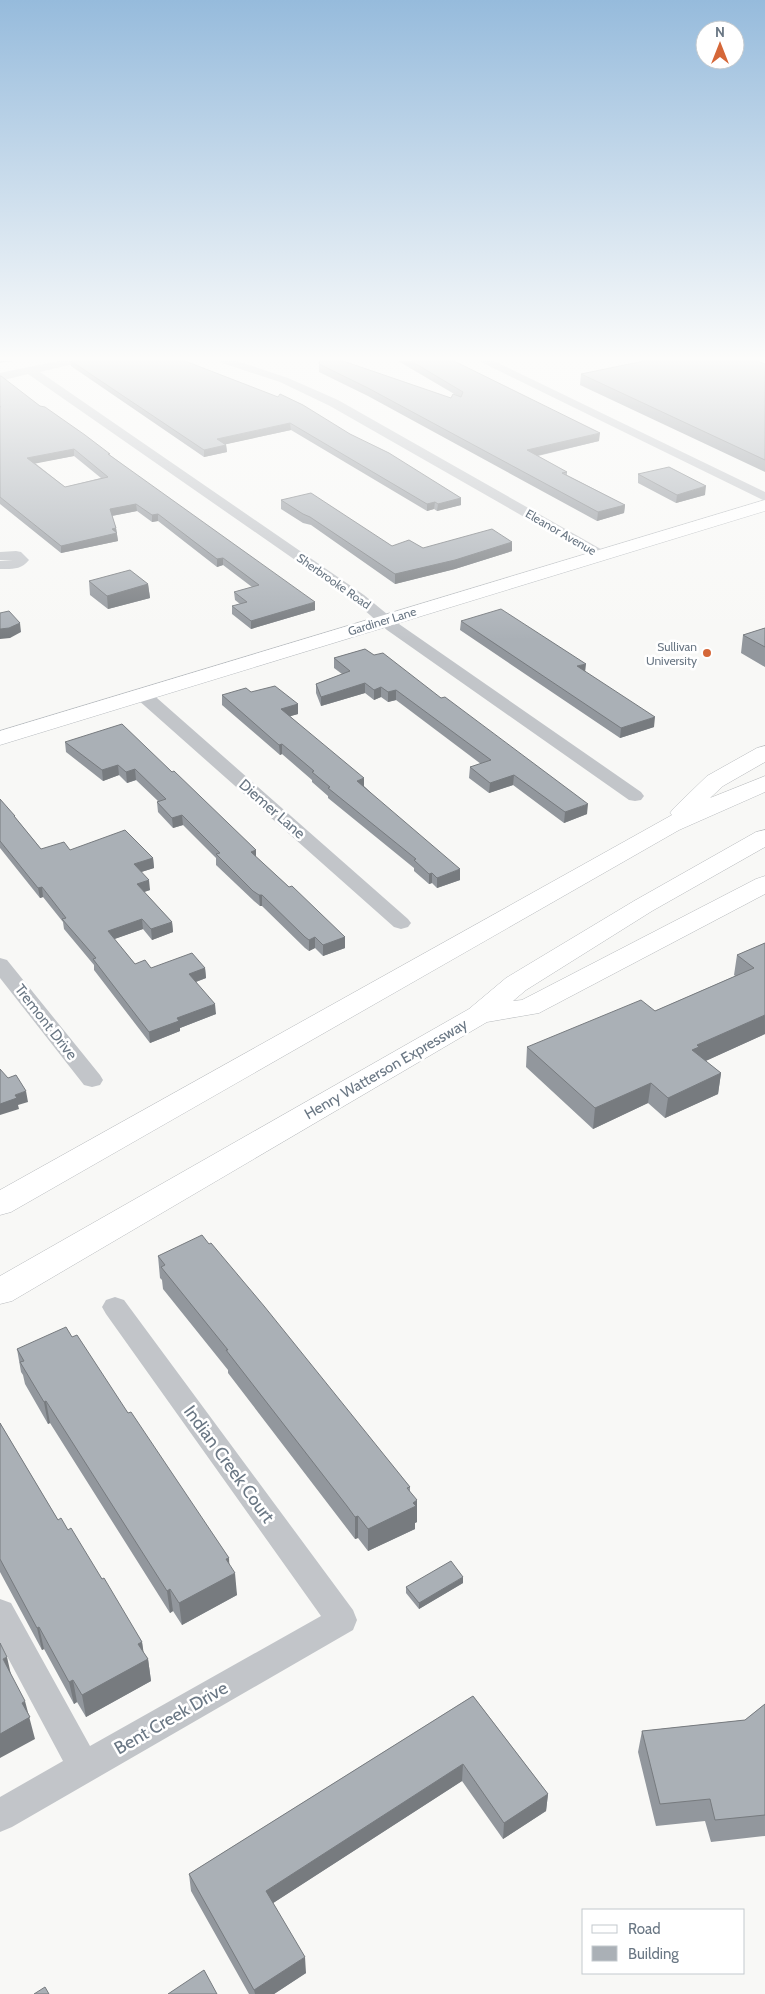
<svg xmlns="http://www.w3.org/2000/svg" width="765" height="1994" font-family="Cabin,sans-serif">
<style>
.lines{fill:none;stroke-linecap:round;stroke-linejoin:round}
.secondary-casing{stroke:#b7bbbf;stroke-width:1}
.highway-casing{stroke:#b7babd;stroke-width:1}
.street{fill:#c2c5c9;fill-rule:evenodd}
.secondary{fill:#fff;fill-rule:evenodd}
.highway{fill:#fff;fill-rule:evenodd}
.wall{fill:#92979d;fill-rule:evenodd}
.shaded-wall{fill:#777b7f}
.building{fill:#aab0b6;stroke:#777b7f;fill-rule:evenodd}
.poi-dot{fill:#d56738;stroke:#fff;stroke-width:2}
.labels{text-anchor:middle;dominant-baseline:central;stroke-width:5;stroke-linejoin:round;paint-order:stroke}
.far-street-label{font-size:12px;fill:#6a7784;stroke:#fff}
.far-poi-label{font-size:12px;fill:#6a7784;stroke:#fff;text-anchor:end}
.street-label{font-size:15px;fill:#6a7784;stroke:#fff}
.near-street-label{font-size:18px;fill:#6a7784;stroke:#fff}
</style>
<rect width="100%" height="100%" fill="#f8f8f6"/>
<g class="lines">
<defs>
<path id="secondary" d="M765 500V511L0 745V731Z"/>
<path id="highway" d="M765 746V762L723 786 710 798 765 776V792L679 830 11 1212 0 1215V1190L672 815 670 813 674 808 707 776 757 748Z
M765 830V847L652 911 526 990 513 1001 522 1000 756 879 765 876V894L539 1013 487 1022 12 1301 0 1304V1276L469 1009 506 978 634 901 756 832Z"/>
</defs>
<use href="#secondary" class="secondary-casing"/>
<use href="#highway" class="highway-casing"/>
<path class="street" d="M58 361H79L77 363 40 372 364 595 399 624 641 792 644 796 641 800 635 801 629 800 387 630 354 601 28 374 0 381V373Z
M220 361H237L288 378 338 400 606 552 608 555 606 558H596L330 406 280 382 222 363Z
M479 361H494L765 492V501Z
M16 551 21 552 29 560C21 570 12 569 0 569V561L13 560H0V552Z
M143 690 149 691 408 919 411 923 408 927 401 929 394 927 137 699 135 695 137 691Z
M0 958 7 960 100 1075 103 1080 100 1085 92 1087 84 1085 0 978Z
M115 1297 124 1300 353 1610 357 1620 353 1630 12 1827 0 1832V1797L63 1761 0 1643V1599L11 1603 90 1746 321 1616 106 1314 102 1307 106 1300Z"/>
<use href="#secondary" class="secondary"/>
<use href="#highway" class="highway"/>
</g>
<path class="wall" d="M70 361H185L350 434 461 498V505L437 511 434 509 427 511 291 430 226 444 227 452 204 457 71 366Z
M398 361H454L599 441 538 456 567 472V475L625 505 624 513 597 521 368 396 319 372V364L451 398 456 395Z
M765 364V472L580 385 581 374Z
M0 376 40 406 110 455 315 610 251 629 232 614V606L240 604 235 600 234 592 252 587 223 565 217 567 158 521 152 522 137 511 112 516 116 528 118 541 61 553 0 504ZM74 456 101 478 65 487 35 463Z
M638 474 705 495 676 503 638 483Z
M281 500 392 546 423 548 512 551 455 569 395 584 311 525 303 523 281 509Z
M89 581 148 584 150 598 108 609 90 595Z
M461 621 585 672 654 727 620 738 460 630Z
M765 628V667L741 653 743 635Z
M365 649 587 814 564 823 513 785 489 793 469 778 470 767 481 764 396 700 388 702 381 697 374 700 365 693 321 706 316 693V684L342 674 334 668V658Z
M251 692 298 704V714L290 716 364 786 460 880 437 888 432 883 429 884 414 871V868L328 798V796L312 782V780L282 754 280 755 222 705V695Z
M65 742 172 772 256 850V857L289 887 345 937V948L323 956 315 948 309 951 305 948 262 906H260L254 901 216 865V858L183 825 173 828 158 812 157 802 158 801 136 780 127 783 119 775 103 781 66 752Z
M0 799 41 849 70 850 153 858 154 868 141 872 150 890 144 892 172 922 173 932 152 940 143 929 114 939 135 964 151 968H205L206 978 196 982 216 1014 180 1028V1031L150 1043 94 970V965L64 929 63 922 43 897 40 898 0 848Z
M765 943V1034L705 1061 721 1073 718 1094 665 1118 648 1103 593 1129 526 1067 527 1047 655 1011 735 976 734 975 737 955Z
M209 1244 410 1487V1491L417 1522 415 1523V1529L368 1551 358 1538 355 1539 228 1373V1370L163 1289 162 1280 160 1278 158 1256Z
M72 1337 128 1413 229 1564 237 1595 182 1625 173 1611 170 1613 50 1423 48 1424 25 1384 23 1375 21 1372 17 1349Z
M0 1423 58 1520 68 1530 102 1579 142 1642 143 1652 148 1659 151 1681 86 1717 77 1702 74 1704 44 1649 42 1650 0 1572Z
M463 1583 419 1609 406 1593V1587Z
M473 1696 548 1794 546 1811 503 1839 462 1781 273 1903 306 1973 274 1994H249L191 1891 189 1874Z
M765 1704V1836L711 1842 705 1821 656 1826 638 1752 642 1731 745 1720Z"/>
<path class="shaded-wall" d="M0 361H13L0 363Z
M290 423 291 430 218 446 217 439Z
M600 433 599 441 527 458V450Z
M226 445 227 452 204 457V450Z
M74 449V456L28 465 27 458Z
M706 486 705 495 676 503 677 495Z
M461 498V505L437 511 438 504Z
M435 502 434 509 427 511V504Z
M136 504 137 511 111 516 110 509Z
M625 505 624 513 597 521 598 512Z
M158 514V521L152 522V515Z
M116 528 118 541 61 553V546Z
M512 542V551L455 569 395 584V574Z
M223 558V565L217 567V559Z
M148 584 150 598 108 609 107 596Z
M315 602V610L251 629V621Z
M20 623 21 632 10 638 0 639V629Z
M586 664 585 673 577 666Z
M365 683V693L321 706V697Z
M381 687V697L374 700V690Z
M396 690V700L388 702V692Z
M298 704V714L281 719V709Z
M655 717 654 727 620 738 621 728Z
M282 744V754L280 755 279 745Z
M118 765 119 775 103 781 102 770Z
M135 769 136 780 127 783 126 772Z
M514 775 513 785 489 793 490 783Z
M364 778V789L357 781Z
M588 804 587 814 564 823 565 812Z
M182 815 183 825 173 828 172 818Z
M256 850V861L251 852Z
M153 858 154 868 135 874 134 864Z
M460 869V880L437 888V878Z
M432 873V883L429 884V874Z
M149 880 150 890 138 894 137 884Z
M42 887 43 897 40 898 38 888Z
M259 895H262V906H260Z
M142 919 143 929 109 941 108 931Z
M172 922 173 932 152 940 151 929Z
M315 937V948L309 951V940Z
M345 937V948L323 956V945Z
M205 968 206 978 190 984 189 974Z
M215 1004 216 1014 180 1028V1031L150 1043 149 1032 177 1018Z
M765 1015V1034L697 1065 692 1050 697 1045Z
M721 1073 718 1094 665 1118 668 1098Z
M651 1083 648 1103 593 1129 595 1108Z
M26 1091 28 1102 18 1105 19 1109 0 1115V1104L15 1095Z
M46 1401 50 1423 48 1424 44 1402Z
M417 1500V1522L415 1523V1529L368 1551V1529Z
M358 1516V1538L355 1539V1517Z
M229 1558 230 1576 235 1573 237 1595 182 1625 179 1603 226 1559Z
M463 1577V1583L419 1609V1603Z
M170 1589 173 1611 170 1613 167 1591Z
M39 1627 44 1649 42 1650 37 1628Z
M142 1642 145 1661 148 1659 151 1681 86 1717 82 1695 138 1644Z
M7 1657 12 1679 3 1659Z
M73 1680 77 1702 74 1704 69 1682Z
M25 1701 35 1739 0 1758V1734L22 1703Z
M463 1764 462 1781 267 1907 266 1891Z
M548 1794 546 1811 503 1839 504 1823Z
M305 1957 306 1973 274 1994H255L254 1990Z"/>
<path class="building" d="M71 361H185L278 397 280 394 303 405 350 434 389 453 461 498 438 504 435 502 427 504 290 423 217 439 226 445 204 450Z
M320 361H343L451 398 453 394 461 397 463 392 411 361H454L600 433 527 450 567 472 562 473 625 505 598 512 368 388 319 364Z
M644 361H758L765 364V460L581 374Z
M0 376H1L40 406 45 407 85 435 110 454H108L315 602 251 621 232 606 247 602 234 592 259 585 223 558 217 559 158 514 152 515 136 504 110 509 116 528 112 529 117 533 61 546 0 497V407H1L0 406ZM74 449 108 477 65 487 27 458Z
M669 467 706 486 677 495 638 474Z
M311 493 392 546 409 540 423 548 492 529 512 542 455 560 395 574 310 517 303 514 281 500Z
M130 570 148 584 107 596 89 581Z
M501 609 586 664 577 666 655 717 621 728 461 621Z
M9 611 20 623 9 628 0 629V613Z
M765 628V647L743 635Z
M365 649 374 655 383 653 441 698 445 697 588 804 565 812 514 775 490 783 470 767 491 760 396 690 388 692 381 687 374 690 365 683 321 697 316 684 350 671 334 658Z
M275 686 298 704 281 709 364 778 357 781 460 869 437 878 432 873 429 874 414 860 416 859 328 788 330 787 312 772 314 771 282 744 279 745 222 695 246 688 251 692Z
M122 724 172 772 174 771 256 850 251 852 289 887 292 886 345 937 323 945 315 937 309 940 305 937 262 895H259L253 891 216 854 220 853 182 815 172 818 157 802 166 799 135 769 126 772 118 765 102 770 65 742Z
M0 799 15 816H14L41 849 64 842 70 850 125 830 153 858 134 864 149 880 137 884 172 922 151 929 142 919 108 931 135 964 145 960 151 968 192 953 205 968 189 974 215 1004 177 1018 179 1021 149 1032 93 959 96 958 62 919 66 918 42 887 38 888 0 841Z
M765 943V1015L697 1045 699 1047 692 1050 721 1073 668 1098 651 1083 595 1108 527 1047 641 1000 655 1011 754 968 737 955Z
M0 1069 8 1078 16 1075 26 1091 15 1095 17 1098 0 1104Z
M202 1235 209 1244 211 1243 264 1306 410 1487 407 1488 417 1500 413 1503 416 1506 368 1529 358 1516 355 1517 347 1506 226 1350H228L161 1267 165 1265 158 1256Z
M66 1327 72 1337 77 1335 128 1413 131 1412 229 1558 226 1559 235 1573 179 1603 170 1589 167 1591 46 1401 44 1402 20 1362 24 1361 17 1349Z
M0 1423 58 1520 61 1518 68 1530 71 1528 102 1579 104 1578 142 1642 138 1644 148 1659 82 1695 73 1680 69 1682 39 1627 37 1628 0 1559Z
M451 1561 463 1577 419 1603 406 1587Z
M0 1643 7 1657 3 1659 25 1701 22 1703 30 1717 0 1734Z
M473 1696 548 1794 504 1823 463 1764 266 1891 305 1957 254 1990 189 1874Z
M765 1704V1815L715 1820 710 1799 660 1804 642 1731 745 1720Z
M204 1970 217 1994H168Z
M45 1987 49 1994H34Z"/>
<linearGradient id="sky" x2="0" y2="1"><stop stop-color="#96bbdc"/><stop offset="0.56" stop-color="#fcfcfb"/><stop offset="1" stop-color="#fcfcfb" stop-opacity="0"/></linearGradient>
<rect width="765" height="640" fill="url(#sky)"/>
<circle class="poi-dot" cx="707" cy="653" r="5"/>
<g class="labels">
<g class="far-street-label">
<text transform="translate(561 532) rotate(30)">Eleanor Avenue</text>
<text transform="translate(334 581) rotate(35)">Sherbrooke Road</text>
<text transform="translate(382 621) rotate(-17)">Gardiner Lane</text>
</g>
<g class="far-poi-label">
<text x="697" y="646">Sullivan<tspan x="697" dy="14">University</tspan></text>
</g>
<g class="street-label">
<text transform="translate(272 809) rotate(41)">Diemer Lane</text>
<text transform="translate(46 1022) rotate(52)">Tremont Drive</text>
<text transform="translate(386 1069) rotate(-30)">Henry Watterson Expressway</text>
</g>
<g class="near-street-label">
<text transform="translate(229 1464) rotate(54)">Indian Creek Court</text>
<text transform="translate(171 1718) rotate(-30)">Bent Creek Drive</text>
</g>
</g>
<rect x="582" y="1909" width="162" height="65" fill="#ffffff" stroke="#c3c9ce"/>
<rect x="592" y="1925" width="25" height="8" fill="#ffffff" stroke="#c3c9ce"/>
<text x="628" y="1934" font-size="15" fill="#6a7784">Road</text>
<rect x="592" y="1946" width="25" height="15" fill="#aab0b6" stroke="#c3c9ce"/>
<text x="628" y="1959" font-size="15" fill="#6a7784">Building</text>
<g transform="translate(720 45)"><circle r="24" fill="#ffffff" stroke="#c3c9ce"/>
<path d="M0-4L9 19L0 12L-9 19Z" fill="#d56738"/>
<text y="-8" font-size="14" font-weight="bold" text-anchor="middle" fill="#6a7784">N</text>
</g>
</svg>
